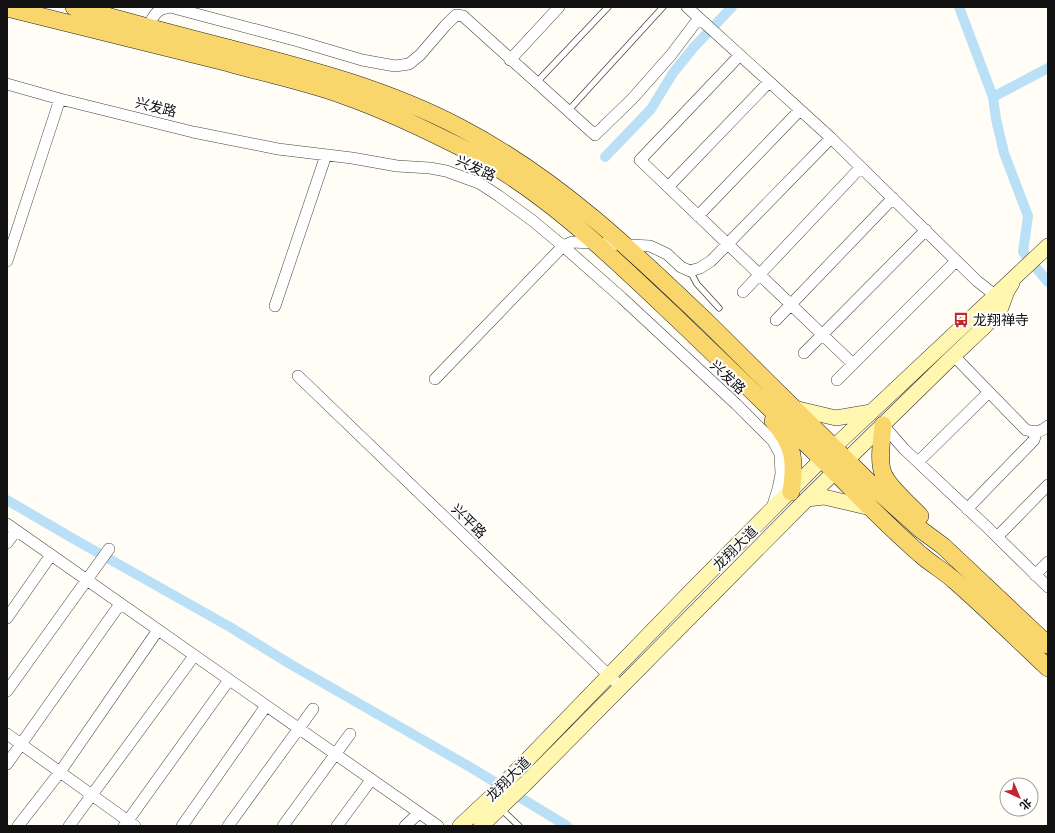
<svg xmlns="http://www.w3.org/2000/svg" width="1055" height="833" font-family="'Libre Baskerville','Noto Sans SC',serif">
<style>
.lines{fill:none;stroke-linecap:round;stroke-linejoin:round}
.canal{stroke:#b9e0f7;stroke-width:10}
.lane-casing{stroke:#444;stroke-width:7}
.street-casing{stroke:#444;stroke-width:12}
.secondary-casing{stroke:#333;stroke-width:16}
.primary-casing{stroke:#222;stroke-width:18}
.lane{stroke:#fff;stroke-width:5.5}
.street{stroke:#fff;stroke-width:11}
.secondary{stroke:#fff6b0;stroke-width:15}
.primary{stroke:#f9d66b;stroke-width:17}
.labels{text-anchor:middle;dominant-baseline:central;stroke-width:4;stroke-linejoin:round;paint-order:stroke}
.street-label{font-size:14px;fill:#111;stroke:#fff}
.poi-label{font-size:14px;fill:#111;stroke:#fff;text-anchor:start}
</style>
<rect width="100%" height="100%" fill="#fffdf5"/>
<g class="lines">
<path class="canal" d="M959 7 993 97 996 119 1004 153 1028 216 1023 252 1048 282
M993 97 1048 68
M605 157 651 109 673 73 694 47 732 7
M7 500 72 538 230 627 290 664 470 767 567 826"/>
<defs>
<path id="lane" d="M536 83 608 7
M568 111 663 7
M690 271 697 284 719 308
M500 808 519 826"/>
<path id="street" d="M170 7 298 41 362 60 395 66 409 64 420 55 445 26 456 15 463 16 595 135 633 98 671 55 699 18
M687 7 831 138 977 281 1000 299
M149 33C148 26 153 14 160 10 163 8 167 8 170 7
M740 55 640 160 853 364
M510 60 559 7
M7 84 60 99 193 132 278 149 352 158 397 166 430 168 446 171 479 183 499 196 533 221 563 246 622 298 736 404 773 441 780 454 781 474 778 489 772 508
M668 187 769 82
M698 216 800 110
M7 261 60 99
M743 292 861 167
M275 306 326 155
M776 320 893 198
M804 353 926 230
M953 355 1026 430C1035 432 1040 433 1048 426
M298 376 621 687
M435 379 563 246 572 242 650 246 667 254 681 267 690 271 700 268 711 261 831 138
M837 380 956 261
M883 425 904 449 988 528 1048 587
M918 462 989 392
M967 509 1034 440 1036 433
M7 524 438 826
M997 537 1048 485
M7 543 16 531
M1035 575 1048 562
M7 618 51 555
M7 691 109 549
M7 734 135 826
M7 764 120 604
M18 826 60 772 158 630
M69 826 194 656
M124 826 229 680
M182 826 266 706
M228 826 313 709
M283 826 350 734
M337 826 371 780
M405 826 419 813"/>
<path id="secondary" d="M794 408 836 418 871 412
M807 499 824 497 871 508
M460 826 492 796 691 591 834 447 1048 246
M481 826 525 784 807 499 948 361 984 327 1000 310 1007 291 1012 283"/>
<path id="primary" d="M74 7C125 21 177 35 228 48 309 69 387 89 461 128 557 178 634 252 711 326 767 382 823 437 880 493L920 529 943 546 1048 645
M7 8C81 26 155 44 229 63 267 74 307 82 345 96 388 111 431 132 472 153 546 193 609 254 669 311 726 365 782 420 838 475 865 502 891 529 920 554 931 564 944 571 955 581 987 609 1017 639 1048 668
M773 421C794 445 796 461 791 492
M883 425C882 439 878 461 883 473 887 486 910 505 920 516"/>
</defs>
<use href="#lane" class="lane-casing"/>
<use href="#street" class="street-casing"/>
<use href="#secondary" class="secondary-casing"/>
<use href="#primary" class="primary-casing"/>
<use href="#lane" class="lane"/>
<use href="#street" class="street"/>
<use href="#secondary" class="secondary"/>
<use href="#primary" class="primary"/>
</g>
<defs>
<symbol id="bus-bare" viewBox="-9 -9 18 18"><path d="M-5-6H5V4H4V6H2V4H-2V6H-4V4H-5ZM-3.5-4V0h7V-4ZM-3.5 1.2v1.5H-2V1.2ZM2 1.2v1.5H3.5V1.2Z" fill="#c4262e" stroke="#fff" stroke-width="2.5" paint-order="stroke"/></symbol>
</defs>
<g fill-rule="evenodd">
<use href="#bus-bare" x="950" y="309" width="22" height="22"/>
</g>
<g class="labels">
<g class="street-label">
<text transform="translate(156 107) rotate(14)">兴发路</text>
<text transform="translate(476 168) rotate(24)">兴发路</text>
<text transform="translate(728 377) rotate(43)">兴发路</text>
<text transform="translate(469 521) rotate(44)">兴平路</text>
<text transform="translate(735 548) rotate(-45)">龙翔大道</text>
<text transform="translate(508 779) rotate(-45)">龙翔大道</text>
</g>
<g class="poi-label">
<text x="973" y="320">龙翔禅寺</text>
</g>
</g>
<rect width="1055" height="833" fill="none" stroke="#111111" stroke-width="16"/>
<g transform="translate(1019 797) rotate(136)"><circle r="19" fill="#ffffff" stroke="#a0a0a0"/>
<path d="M0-3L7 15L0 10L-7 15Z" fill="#c4262e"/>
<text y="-6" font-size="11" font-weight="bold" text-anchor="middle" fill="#111111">北</text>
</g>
</svg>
